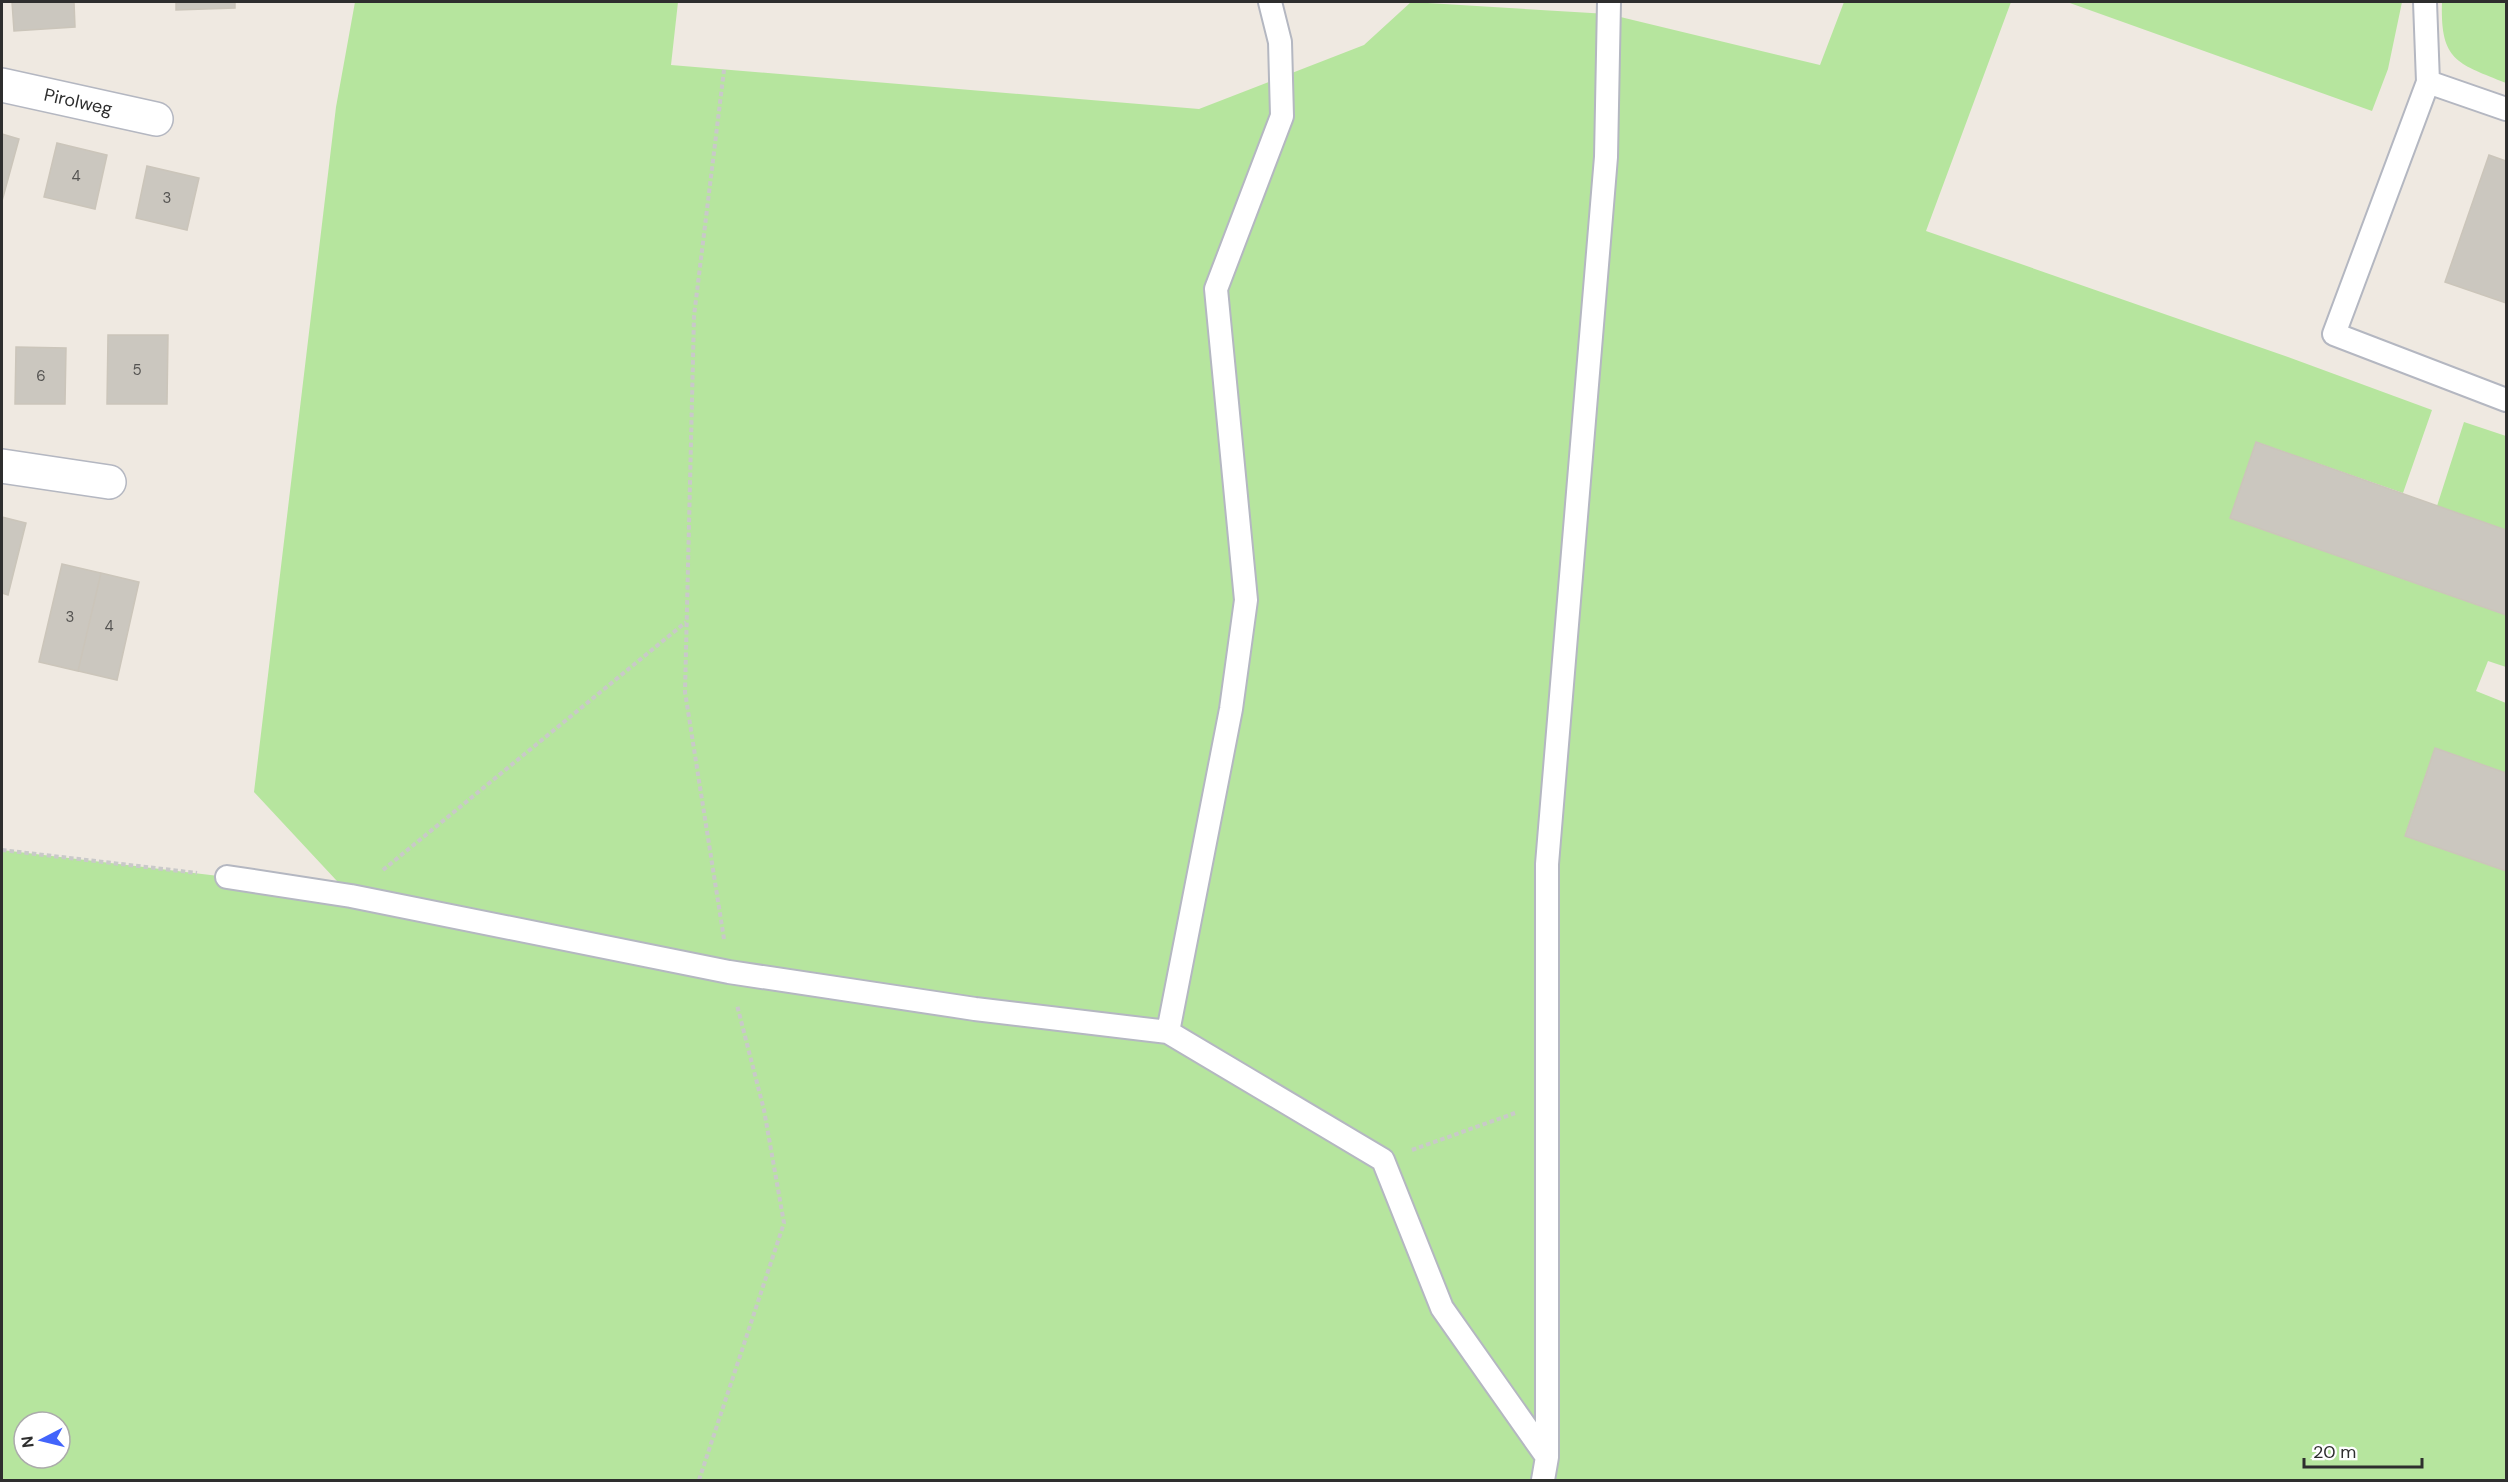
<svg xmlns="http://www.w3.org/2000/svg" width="2508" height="1482" font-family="'DM Sans',sans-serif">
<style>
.green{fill:#b6e59e;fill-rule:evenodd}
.building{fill:#cbc7bf;stroke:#cbc5ba;stroke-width:1.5}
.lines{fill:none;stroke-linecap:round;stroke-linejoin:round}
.lane-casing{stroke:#b4b7c1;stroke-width:26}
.street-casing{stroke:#b4b7c1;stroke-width:36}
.path{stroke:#c9c9c9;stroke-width:4;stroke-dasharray:4.5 3;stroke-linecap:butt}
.lane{stroke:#fff;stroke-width:22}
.street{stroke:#fff;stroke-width:33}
.labels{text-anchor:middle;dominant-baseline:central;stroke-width:5;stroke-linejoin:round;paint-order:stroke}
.number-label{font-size:15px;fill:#555452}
.street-label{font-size:18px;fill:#2e2e2e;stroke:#fff}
</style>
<rect width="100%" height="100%" fill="#efe9e1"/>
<path class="green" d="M355 2H678L671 65 1199 109 1364 45 1411 2 1608 14 1820 65 1844 2H2011L1926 231 2288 357 2432 410 2403 493 2256 442 2230 518 2506 615V667L2488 661 2476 691 2506 703V773L2435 748 2405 835 2506 871V1480H2V850L227 877 350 895 254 792 336 107ZM24 1422H60V1458H24Z
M2067 2H2402L2388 69 2372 111Z
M2442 2H2506V83C2457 63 2440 61 2442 2Z
M2464 422 2506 436V530L2437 506Z"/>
<path class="building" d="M12 2H74L75 27 14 31Z
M176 2H235V8L176 10Z
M2 134 19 139 2 201Z
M57 143 107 155 95 209 44 197Z
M2489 155 2506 161V303L2445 282Z
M147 166 199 178 187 230 136 218Z
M108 335H168L167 404H107Z
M16 347 66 348 65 404H15Z
M2256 442 2506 530V615L2230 518Z
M2 517 26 523 8 595 2 593Z
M62 564 101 573 78 671 39 662Z
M101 573 139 582 117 680 78 671Z
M2435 748 2506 773V871L2405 836Z"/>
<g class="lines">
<defs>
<path id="lane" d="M1270 2 1280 42 1282 116 1216 289 1246 600 1231 709 1168 1032 1383 1160 1442 1308 1547 1457
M2425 2 2428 82
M2506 109 2428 82 2334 334 2506 400
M227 877 351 896 729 972 975 1009 1168 1032
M1543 1480 1547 1457V864L1606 157 1609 2"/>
<g id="street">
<path id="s1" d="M2 85 156 119"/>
<path d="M2 466 109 482"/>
</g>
</defs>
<use href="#lane" class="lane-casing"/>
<use href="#street" class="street-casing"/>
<path class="path" d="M2 850 197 873
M383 870 686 622
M724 939 685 692 694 316 724 70
M1412 1150 1515 1113
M699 1480 784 1223 764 1110 737 1005"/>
<use href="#lane" class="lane"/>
<use href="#street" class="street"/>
</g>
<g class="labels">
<g class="number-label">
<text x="76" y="176">4</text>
<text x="167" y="198">3</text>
<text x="137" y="370">5</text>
<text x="41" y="376">6</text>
<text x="70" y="617">3</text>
<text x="109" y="626">4</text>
</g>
<g class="street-label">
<text stroke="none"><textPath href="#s1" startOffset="78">Pirolweg</textPath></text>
</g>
</g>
<rect width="2508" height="1482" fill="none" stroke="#2e2e2e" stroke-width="6"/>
<g transform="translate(42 1440) rotate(263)"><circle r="28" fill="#ffffff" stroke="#ababab" stroke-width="1.5"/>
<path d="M0-4.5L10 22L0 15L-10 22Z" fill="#4264fb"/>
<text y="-9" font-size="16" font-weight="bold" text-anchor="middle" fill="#2e2e2e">N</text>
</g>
<path d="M2304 1458v9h118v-9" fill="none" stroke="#2e2e2e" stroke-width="3"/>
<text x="2313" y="1458" font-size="18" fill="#2e2e2e" stroke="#ffffff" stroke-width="4.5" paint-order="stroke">20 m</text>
</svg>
